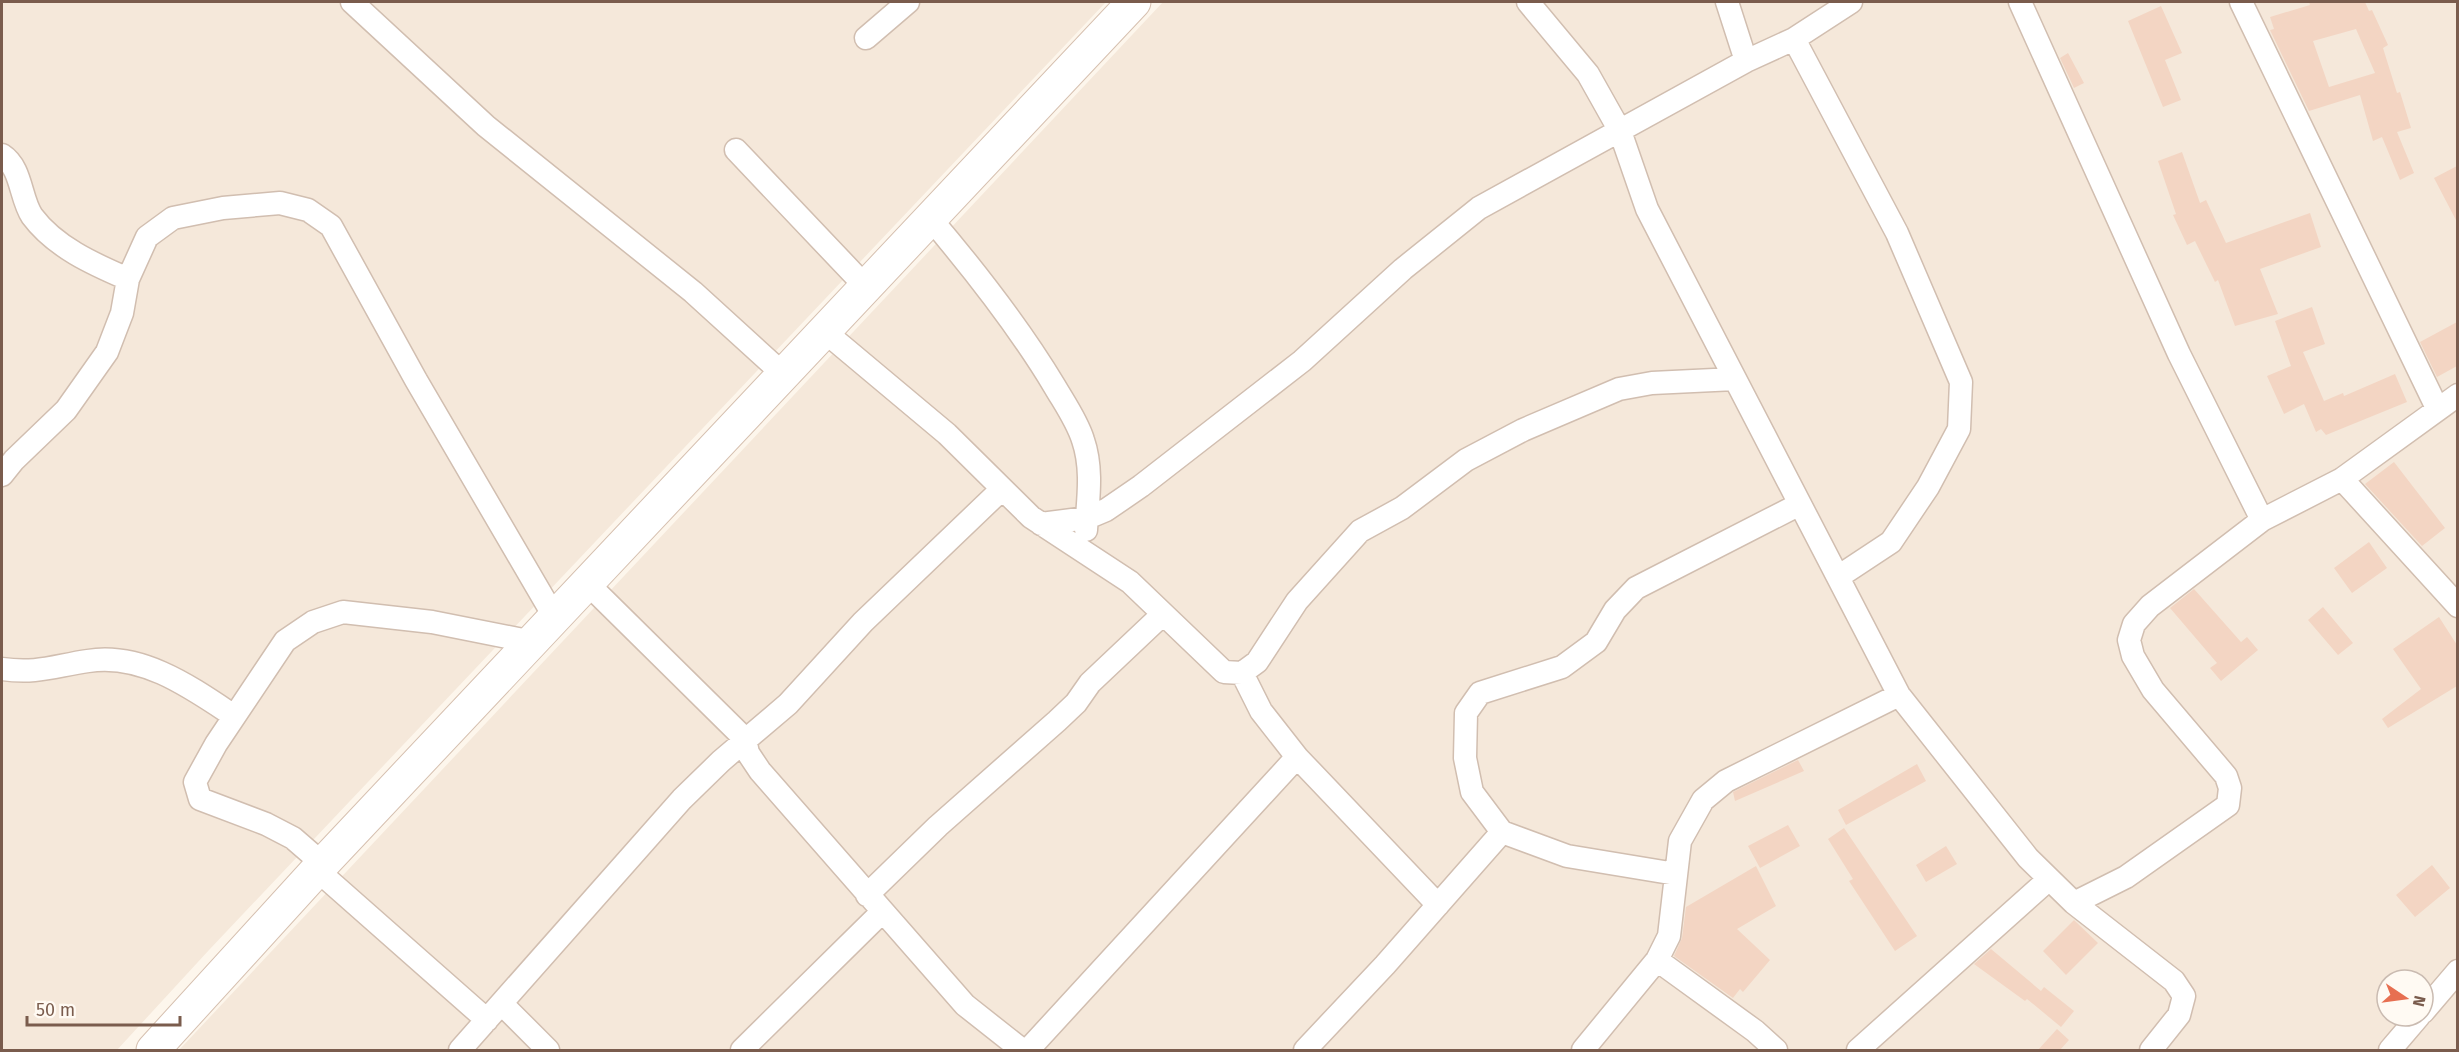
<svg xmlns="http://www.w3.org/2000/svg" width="2459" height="1052" font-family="'Fira Sans',sans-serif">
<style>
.residential{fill:#f5e8da;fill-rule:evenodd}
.building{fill:#f3d5c3;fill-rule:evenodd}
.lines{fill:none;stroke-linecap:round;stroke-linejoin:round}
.minor-casing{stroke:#d1beb0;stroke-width:25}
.secondary-casing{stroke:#d6c0b0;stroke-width:35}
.minor{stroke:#fff;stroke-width:22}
.secondary{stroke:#fff;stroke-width:33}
</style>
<rect width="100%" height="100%" fill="#fdf6ec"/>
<path class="residential" d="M2 2H1106L209 950 117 1050H2Z
M1163 2H2457V1050H179ZM2387 980H2423V1016H2387Z"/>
<path class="building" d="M2309 2H2365L2369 11 2372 10 2388 45 2383 48 2397 93 2400 92 2411 128 2397 132 2414 173 2400 180 2382 137 2373 141 2360 95 2309 111 2270 30 2274 29 2270 17 2310 5ZM2356 29 2375 73 2329 87 2313 41Z
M2161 6 2182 53 2165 60 2181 100 2163 107 2128 21Z
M2068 53 2084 83 2074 88 2060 58Z
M2182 152 2200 203 2206 200 2226 243 2310 213 2321 247 2260 269 2278 314 2235 326 2218 280 2215 282 2195 241 2187 245 2173 215 2176 214 2158 161Z
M2457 166V222L2434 178Z
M2312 307 2325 344 2303 352 2324 401 2343 393 2344 396 2395 374 2407 402 2326 435 2321 429 2316 432 2304 404 2284 414 2267 376 2291 366 2275 321Z
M2457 322V366L2437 377 2420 342Z
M2394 462 2445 528 2422 546 2365 484Z
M2369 542 2387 568 2352 593 2334 568Z
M2194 589 2241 642 2247 637 2258 650 2221 681 2210 668 2217 663 2170 608Z
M2323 607 2353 643 2338 655 2308 620Z
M2439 617 2457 645V686L2388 728 2382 719 2421 689 2393 649Z
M1798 760 1804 771 1735 801 1733 792Z
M1917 764 1926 781 1846 825 1838 810Z
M1788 825 1800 846 1760 868 1748 846Z
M1844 828 1917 936 1895 951 1849 881 1853 879 1828 839Z
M1946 846 1957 864 1926 882 1916 865Z
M2432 865 2450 888 2415 917 2396 895Z
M1756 866 1776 906 1737 929 1770 960 1743 992 1740 989 1733 998 1674 956 1682 938 1686 907Z
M2074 920 2098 943 2066 975 2043 951Z
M1991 949 2041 991 2044 987 2074 1011 2061 1027 2027 999 2025 1001 1974 964Z
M2057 1029 2069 1040 2060 1050H2038Z"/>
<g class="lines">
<defs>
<path id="minor" d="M352 2 486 126 693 292 783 374
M1528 2 1588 74 1620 131 1647 209 1899 695 2028 858 2074 903 2126 877 2228 805 2230 788 2226 776 2153 690 2133 656 2129 640 2134 624 2150 606 2262 520 2342 479 2458 395
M1727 2 1746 61
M2020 2 2179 354 2262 520
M2241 2 2437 408
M866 38 908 2
M1794 39 1897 233 1961 382 1959 429 1928 487 1891 542 1838 577
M736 150 866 287
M2 155C22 168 20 198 32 216 55 247 93 264 128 279
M930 218C975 271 1019 327 1055 387 1065 404 1077 421 1083 440 1093 469 1088 500 1086 530
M824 331 947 434 1031 517 1130 582 1224 672 1242 673 1257 662 1297 601 1360 531 1402 508 1466 460 1523 430 1619 389 1652 383 1735 379
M2 475 14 460 66 410 107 352 122 313 128 279 147 237 173 218 223 208 280 203 308 210 331 226 416 380 555 618
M2342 479 2458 606
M1041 524 1087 518 1106 510 1141 486 1302 361 1403 269 1479 208 1746 61 1794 39 1851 2
M588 584 745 739 748 753 760 771 965 1005 1022 1050
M2 669C37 674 54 666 88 661 142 652 192 688 234 716
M1242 673 1261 711 1297 757 1438 905
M323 864 293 838 266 824 200 799 195 782 216 744 285 641 313 622 343 612 432 622 533 642
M317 870 487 1020
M1676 874 1567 856 1502 832 1472 792 1465 758 1466 713 1480 693 1562 667 1596 642 1615 610 1636 588 1800 504
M867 895 938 826 1057 721 1076 703 1090 683 1163 614
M2074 903 2174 981 2184 996 2179 1015 2151 1050
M1657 960 1755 1031 1776 1050
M502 1004 548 1050
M2423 1012 2458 971
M460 1050 682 799 721 761 788 704 863 622 1002 489
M742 1050 882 912
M1028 1050 1297 757
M1305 1050 1385 965 1502 832
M1583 1050 1657 960 1669 936 1680 841 1703 800 1726 781 1899 695
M1858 1050 2048 880
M2390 1050 2419 1016"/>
<path id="secondary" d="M153 1050 317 870 1134 2"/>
</defs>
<use href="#minor" class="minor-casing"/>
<use href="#secondary" class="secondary-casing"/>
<use href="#minor" class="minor"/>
<use href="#secondary" class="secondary"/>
</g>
<rect width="2459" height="1052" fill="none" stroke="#7a5c4d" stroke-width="6"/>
<g transform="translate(2405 998) rotate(103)"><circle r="28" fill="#fffaf3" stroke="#cabbb1" stroke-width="1.5"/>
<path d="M0-4.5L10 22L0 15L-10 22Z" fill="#e76f51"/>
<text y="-9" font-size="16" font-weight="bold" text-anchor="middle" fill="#7a5c4d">N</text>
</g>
<path d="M27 1016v9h153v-9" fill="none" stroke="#7a5c4d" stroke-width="3"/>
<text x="36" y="1016" font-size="18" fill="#7a5c4d" stroke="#fffaf3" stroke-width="4.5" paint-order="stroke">50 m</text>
</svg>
